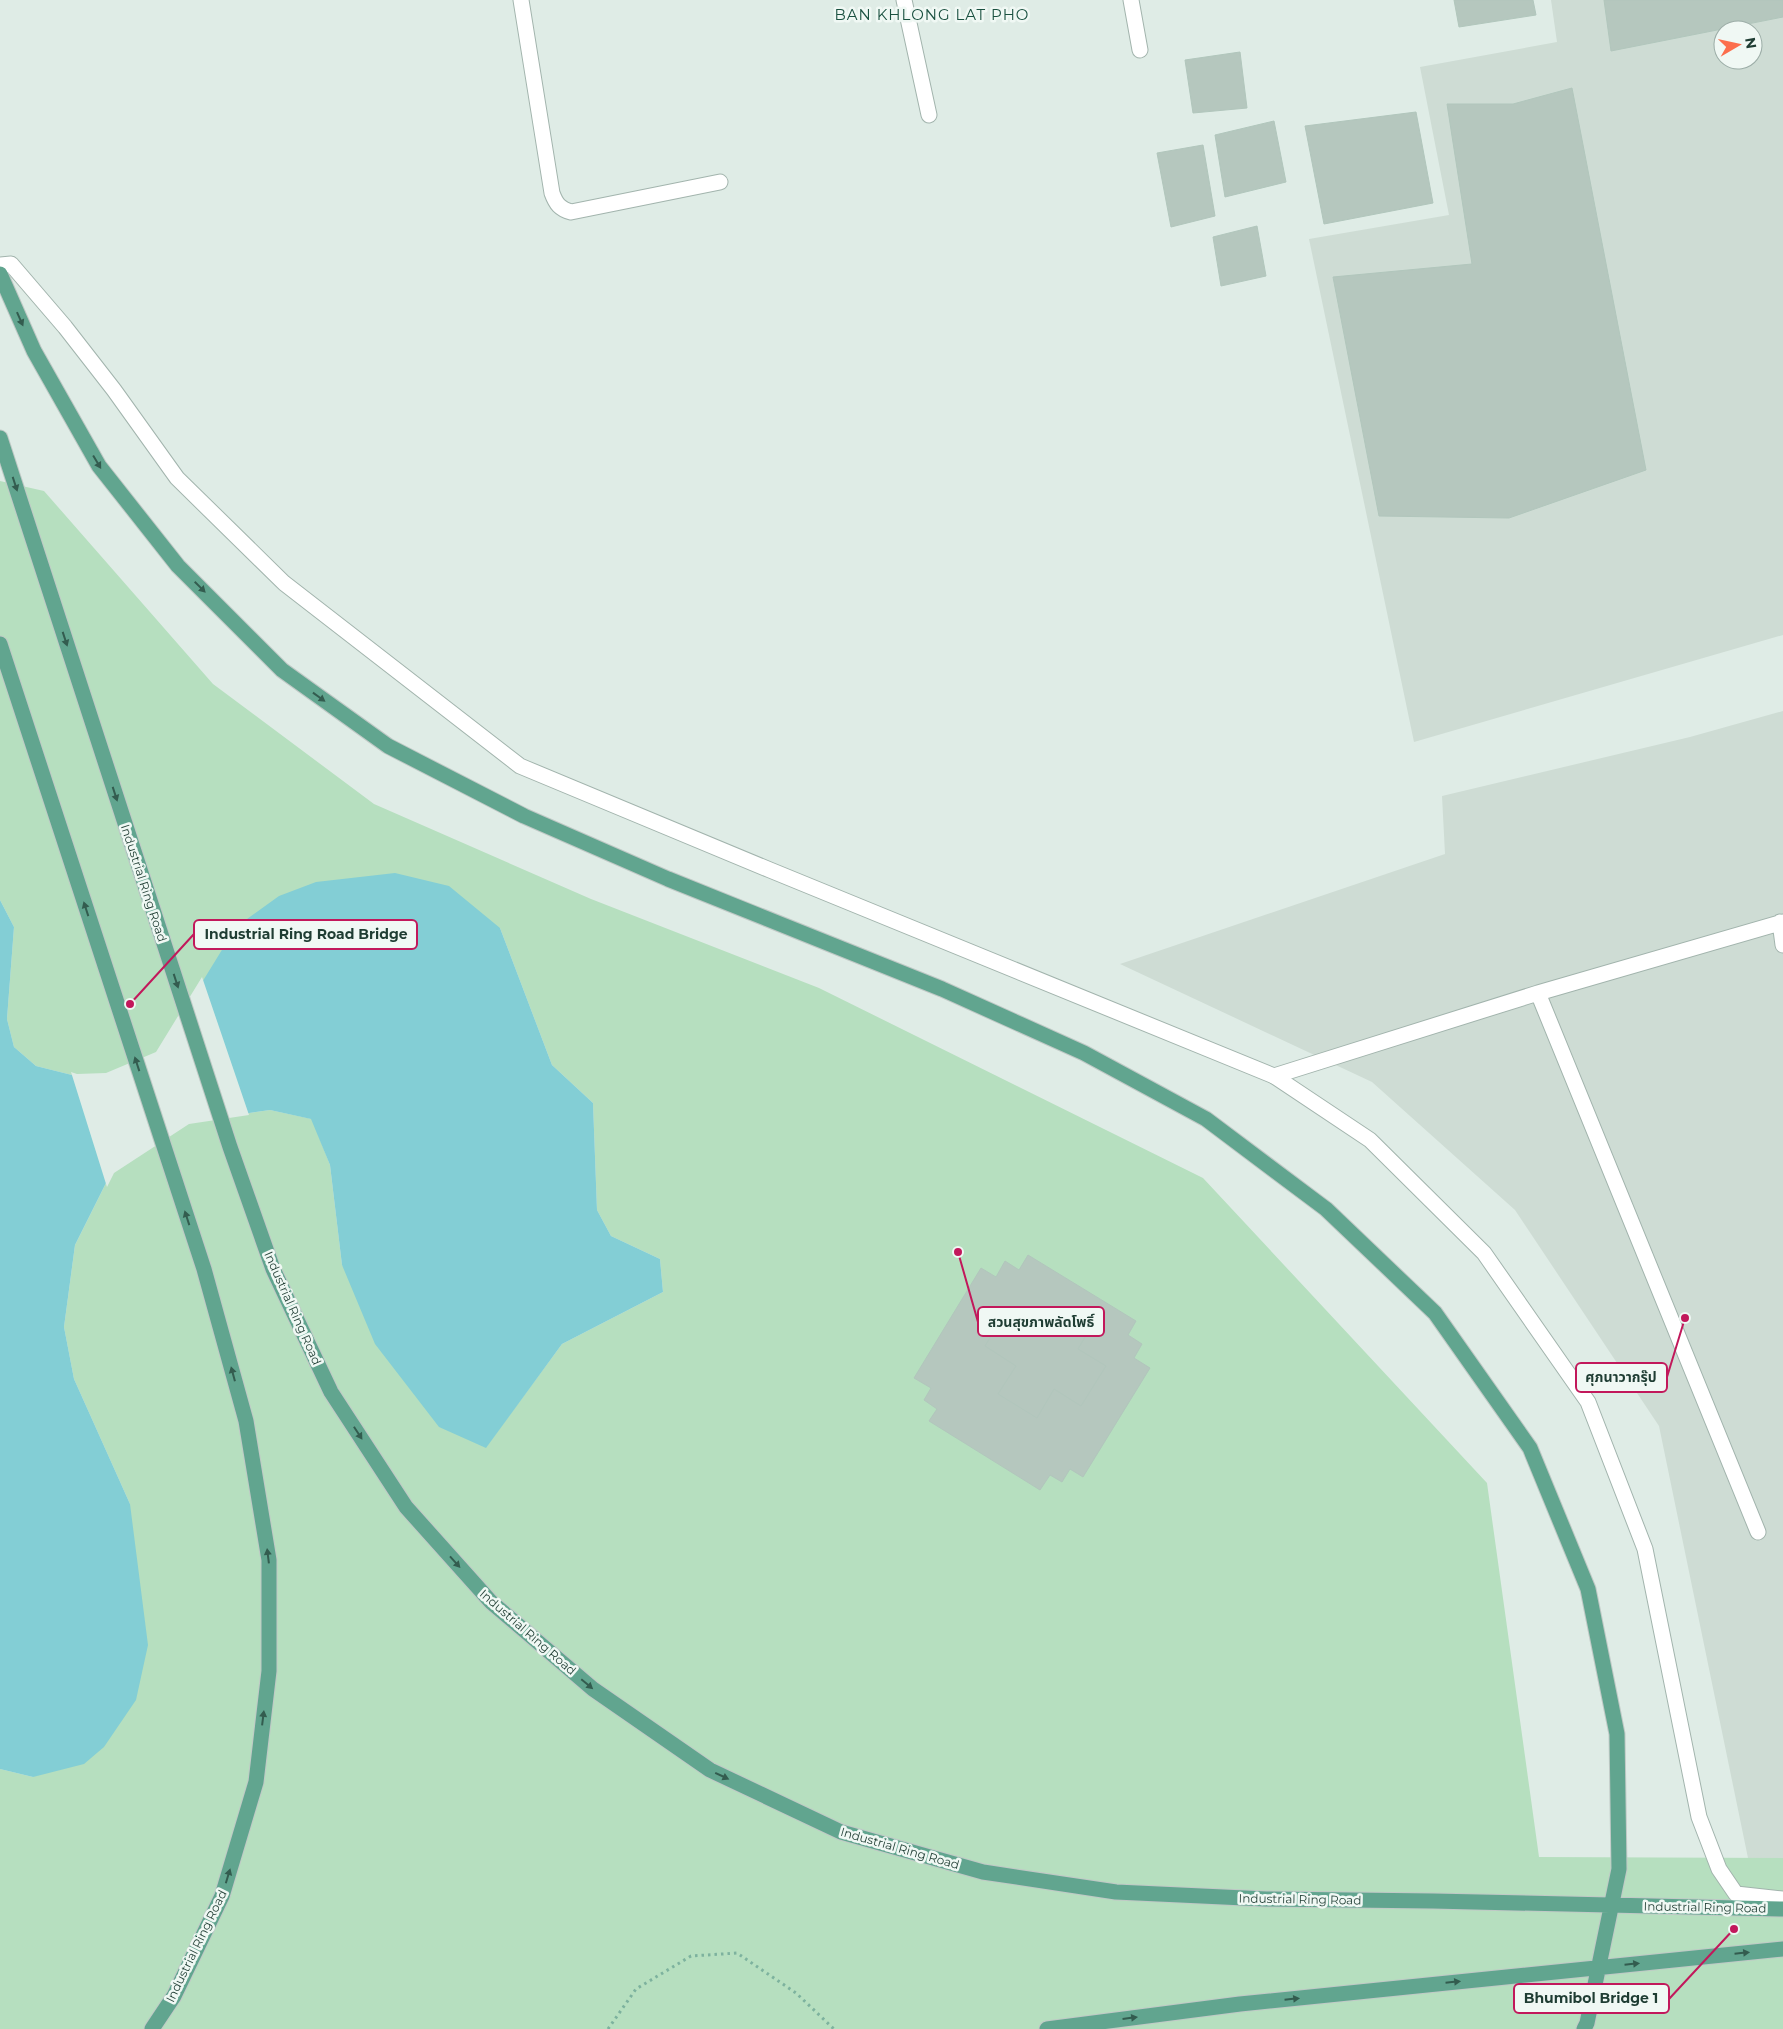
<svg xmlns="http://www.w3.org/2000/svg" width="1783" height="2029" font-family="Montserrat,'Noto Sans Thai',sans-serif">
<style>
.built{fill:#cedcd4;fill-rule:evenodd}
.green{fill:#b6dfbf}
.water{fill:#83ced5}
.pier{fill:#dfece6}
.building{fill:#b5c7be;stroke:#b1c6bc}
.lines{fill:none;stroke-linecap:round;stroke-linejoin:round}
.lane-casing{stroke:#a2b4ad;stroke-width:17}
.street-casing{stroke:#a2b4ad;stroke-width:17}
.primary-casing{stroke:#c0c9c6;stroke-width:17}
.path{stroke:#7db29e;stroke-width:3;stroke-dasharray:2.5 4;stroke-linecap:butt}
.lane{stroke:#fff;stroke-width:15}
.street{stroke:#fff;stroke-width:15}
.primary{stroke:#61a58f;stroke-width:15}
.oneway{fill:#335c4f}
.labels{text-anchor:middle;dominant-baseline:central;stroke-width:5;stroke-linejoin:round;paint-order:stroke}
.street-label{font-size:12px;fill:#1f3d33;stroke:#f0f8f4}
.quarter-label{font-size:15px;letter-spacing:1px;fill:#1a5140;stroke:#f0f8f4}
.leader{fill:none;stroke:#c2185b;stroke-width:2}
.callout-dot{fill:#c2185b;stroke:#f0f8f4;stroke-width:2}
.callout{fill:#f0f8f4;stroke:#c2185b;stroke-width:2}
.callout-label{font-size:14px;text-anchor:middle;font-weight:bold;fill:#1f3d33}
</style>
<rect width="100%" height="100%" fill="#dfece6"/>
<path class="built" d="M1551 0H1783V635L1414 742 1309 239 1449 215 1420 67 1557 42ZM1723 30H1753V60H1723Z
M1783 711V1858H1748L1659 1426 1515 1210 1372 1082 1120 964 1445 854 1442 796 1690 737Z"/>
<path class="green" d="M0 481 44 491 213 684 374 804 591 899 819 988 1203 1178 1487 1483 1539 1857 1783 1858V2029H0V1769L33 1777 130 1504 74 1379 64 1327 75 1245 112 1171 188 1122 270 1110 312 1119 330 1165 342 1265 486 1447 562 1344 663 1292 660 1259 611 1236 597 1210 593 1103 552 1065 500 928 158 1054 107 1076H76L36 1066 14 1047 7 1019 14 927 0 900Z"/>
<path class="water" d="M395 873 449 886 500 928 552 1065 593 1103 597 1210 611 1236 660 1259 663 1292 562 1344 486 1448 439 1427 375 1344 342 1265 330 1165 311 1119 270 1110 188 1122 112 1171 75 1245 64 1327 74 1379 130 1504 148 1645 136 1700 104 1747 84 1764 33 1777 0 1769V900L14 927 7 1019 14 1047 36 1066 76 1076H107L158 1054 236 927 279 896 316 882Z"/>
<path class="pier" d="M202 977 249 1115 189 1124 114 1173 107 1187 71 1072 77 1074 106 1073 156 1052Z"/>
<path class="building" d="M1454 0H1533L1536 15 1459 27Z
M1604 0H1783V17L1611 51Z
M1240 52 1247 108 1193 113 1185 60Z
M1572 88 1646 470 1509 518 1379 516 1333 277 1472 264 1447 104H1513Z
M1416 112 1433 203 1324 224 1305 126Z
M1274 121 1286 182 1225 197 1215 135Z
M1203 145 1215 216 1171 227 1157 153Z
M1257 226 1266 276 1221 286 1213 237Z
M1028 1255 1136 1321 1128 1335 1142 1344 1134 1358 1150 1368 1083 1477 1070 1469 1062 1482 1050 1475 1040 1490 929 1421 937 1409 924 1400 931 1388 914 1378 981 1268 996 1277 1005 1261 1019 1270Z
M1009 1306 1040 1326 1051 1309 1056 1313 1060 1307 1086 1324 1083 1328 1088 1332 1078 1349 1106 1366 1081 1406 1054 1389 1037 1418 998 1394 1016 1366 985 1346Z"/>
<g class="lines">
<defs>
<path id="lane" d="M1780 922 1783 945
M1538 993 1758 1532
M1274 1076 1538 993 1783 922"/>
<path id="street" d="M521 0 552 193C556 204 560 209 571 212L720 182
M904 0 929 115
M1131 0 1140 50
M0 265 11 264 65 327 114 390 177 478 284 583 520 766 770 870 1274 1076 1370 1140 1484 1253 1588 1402 1645 1549 1699 1817 1719 1869 1736 1894 1783 1899"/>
<path id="primary" d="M0 274 34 351 99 466 178 566 282 670 388 746 524 816 668 879 942 989 1084 1053 1206 1119 1326 1209 1435 1313 1530 1448 1588 1589 1617 1734 1619 1869 1587 2023 1584 2029
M0 438 230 1147 273 1269 331 1392 406 1507 491 1602 593 1689 710 1770 841 1832 983 1872 1116 1892 1266 1899 1433 1901 1783 1909
M0 644 204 1269 246 1421 269 1560V1671L256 1782 222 1896 174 1996 152 2029
M1047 2029 1240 2004 1783 1949"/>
</defs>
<use href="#lane" class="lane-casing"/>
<use href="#street" class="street-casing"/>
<use href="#primary" class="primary-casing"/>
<path class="path" d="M608 2029 636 1989 691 1956 737 1953 796 1993 834 2029"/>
<use href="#lane" class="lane"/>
<use href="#street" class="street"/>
<use href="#primary" class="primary"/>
</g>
<defs><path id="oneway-solid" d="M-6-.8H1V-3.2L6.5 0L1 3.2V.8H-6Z" transform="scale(1.25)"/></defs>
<g class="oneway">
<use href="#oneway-solid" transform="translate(20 319) rotate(66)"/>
<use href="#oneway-solid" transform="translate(97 462) rotate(59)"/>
<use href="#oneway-solid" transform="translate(15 484) rotate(72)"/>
<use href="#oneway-solid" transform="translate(200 587) rotate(45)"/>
<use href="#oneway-solid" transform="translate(65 639) rotate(72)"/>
<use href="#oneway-solid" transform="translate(319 697) rotate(36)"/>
<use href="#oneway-solid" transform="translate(115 794) rotate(72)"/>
<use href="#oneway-solid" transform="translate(86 909) rotate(-108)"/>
<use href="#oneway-solid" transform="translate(176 981) rotate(72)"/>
<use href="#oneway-solid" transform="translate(137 1064) rotate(-108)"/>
<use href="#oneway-solid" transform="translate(187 1218) rotate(-108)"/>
<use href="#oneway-solid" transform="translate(233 1374) rotate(-105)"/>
<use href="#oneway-solid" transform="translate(358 1433) rotate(57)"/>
<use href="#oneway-solid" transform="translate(268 1556) rotate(-97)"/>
<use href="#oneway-solid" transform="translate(455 1562) rotate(48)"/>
<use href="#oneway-solid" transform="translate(587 1684) rotate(40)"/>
<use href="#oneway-solid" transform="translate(263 1718) rotate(-83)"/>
<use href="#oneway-solid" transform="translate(722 1776) rotate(25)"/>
<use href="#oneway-solid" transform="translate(228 1876) rotate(-73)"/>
<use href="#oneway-solid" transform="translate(1742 1953) rotate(-6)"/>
<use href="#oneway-solid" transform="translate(1632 1964) rotate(-6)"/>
<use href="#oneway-solid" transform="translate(1453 1982) rotate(-6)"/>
<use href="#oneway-solid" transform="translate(1292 1999) rotate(-6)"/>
<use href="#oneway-solid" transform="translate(1130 2018) rotate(-7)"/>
</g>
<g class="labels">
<g class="street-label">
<text transform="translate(144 883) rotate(72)">Industrial Ring Road</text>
<text transform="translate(293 1308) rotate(66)">Industrial Ring Road</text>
<text transform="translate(528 1632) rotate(41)">Industrial Ring Road</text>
<text transform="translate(900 1848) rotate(16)">Industrial Ring Road</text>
<text transform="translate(1300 1899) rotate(1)">Industrial Ring Road</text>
<text transform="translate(1705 1907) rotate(1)">Industrial Ring Road</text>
<text transform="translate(196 1946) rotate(-64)">Industrial Ring Road</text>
</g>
<g class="quarter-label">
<text x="932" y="14">BAN KHLONG LAT PHO</text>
</g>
</g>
<path class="leader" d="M130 1004L194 934M958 1252L978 1322M1685 1318L1667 1377M1734 1929L1669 1999"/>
<g class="callout-dot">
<circle cx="130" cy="1004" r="5"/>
<circle cx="958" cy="1252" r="5"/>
<circle cx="1685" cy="1318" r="5"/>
<circle cx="1734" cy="1929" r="5"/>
</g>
<g class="callout">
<rect x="194" y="920" width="223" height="29" rx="5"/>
<rect x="978" y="1307" width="126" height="29" rx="5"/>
<rect x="1576" y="1363" width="91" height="29" rx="5"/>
<rect x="1514" y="1984" width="155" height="29" rx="5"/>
</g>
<g class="callout-label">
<text x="306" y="939">Industrial Ring Road Bridge</text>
<text x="1041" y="1327">สวนสุขภาพลัดโพธิ์</text>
<text x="1621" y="1382">ศุภนาวากรุ๊ป</text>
<text x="1591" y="2003">Bhumibol Bridge 1</text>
</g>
<g transform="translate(1738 45) rotate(81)"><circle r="24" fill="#f0f8f4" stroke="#9cada7"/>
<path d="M0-4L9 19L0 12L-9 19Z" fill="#fc6e4d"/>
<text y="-8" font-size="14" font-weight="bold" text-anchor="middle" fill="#1f3d33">N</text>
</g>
</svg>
